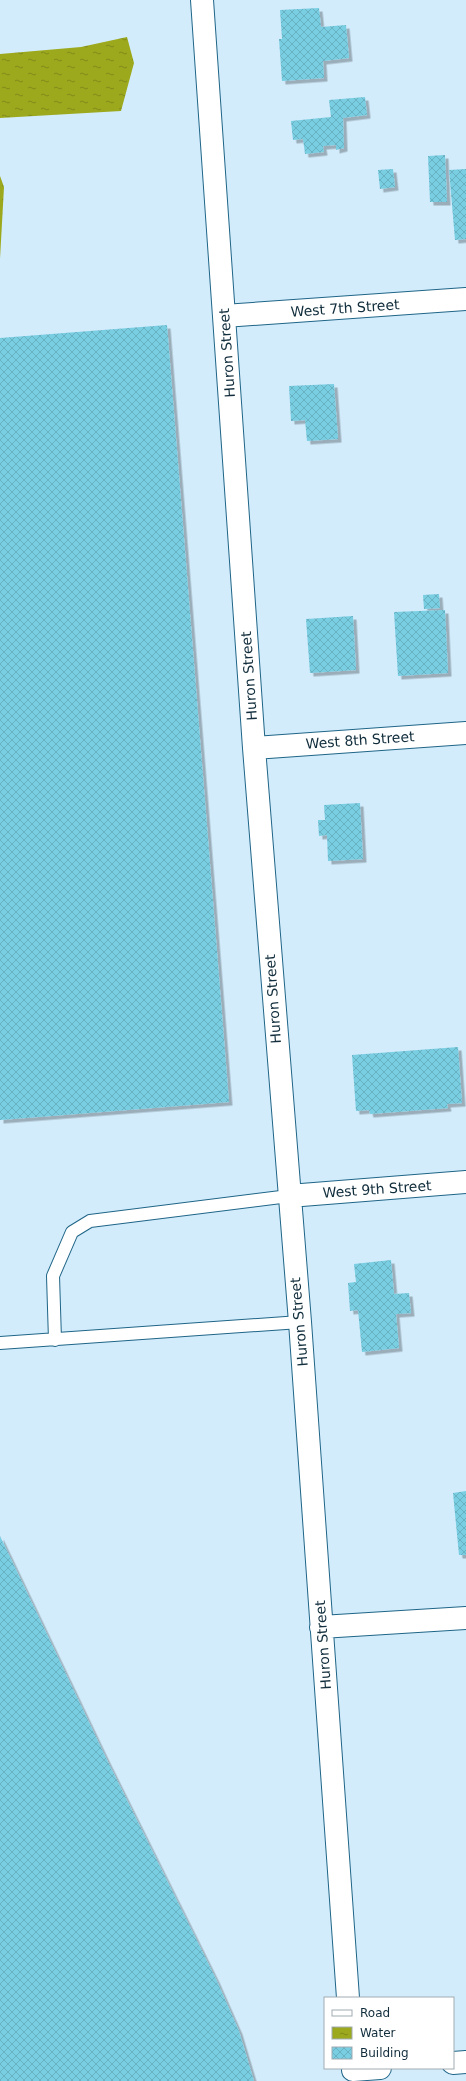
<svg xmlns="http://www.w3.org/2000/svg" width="466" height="2081" font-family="'DejaVu Sans',sans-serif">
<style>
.water{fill:url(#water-ripples)}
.building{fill:url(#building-cross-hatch);filter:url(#shadow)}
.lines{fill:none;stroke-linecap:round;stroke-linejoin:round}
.service-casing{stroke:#1f6587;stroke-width:14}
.minor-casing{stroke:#1f6587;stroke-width:24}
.service{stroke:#fff;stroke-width:12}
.minor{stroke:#fff;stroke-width:22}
.labels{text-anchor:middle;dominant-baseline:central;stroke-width:4;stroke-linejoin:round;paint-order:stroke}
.street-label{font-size:14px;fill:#122e3d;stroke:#fff}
</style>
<defs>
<pattern id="water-ripples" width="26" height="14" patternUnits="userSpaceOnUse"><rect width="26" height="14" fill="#9da91c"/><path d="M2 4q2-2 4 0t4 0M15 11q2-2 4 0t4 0" fill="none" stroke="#7f8a1a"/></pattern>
<pattern id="building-cross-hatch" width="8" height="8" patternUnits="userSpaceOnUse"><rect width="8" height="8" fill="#79cee2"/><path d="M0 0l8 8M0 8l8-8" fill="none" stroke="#68b1c3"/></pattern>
<filter id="shadow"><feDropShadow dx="3.5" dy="3.5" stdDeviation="0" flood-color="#0004"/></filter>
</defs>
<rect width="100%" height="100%" fill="#d2ecfc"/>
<path class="water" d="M127 37 134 63 121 111 0 118V54L81 47Z
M0 176 4 187 0 259Z"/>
<path class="building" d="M319 8 321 27 346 25 349 58 323 61 324 78 282 81 279 39H282L280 10Z
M365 97 367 115 343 118 344 148 336 150V145L323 146 324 152 305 154 303 139 293 140 291 121 331 117 329 100Z
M445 155 447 202H430L428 156Z
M393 169 395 187 380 189 378 170Z
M466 169V239L455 240 449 170Z
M167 325 229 1102 0 1120V338Z
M334 384 338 439 307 441 305 420 291 421 289 386Z
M439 594 440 608 424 609 423 595Z
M445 610 448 673 398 676 394 612Z
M353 616 356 670 310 673 306 619Z
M360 803 363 859 328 861 327 835 319 836 318 820H325L324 805Z
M458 1047 462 1103 447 1104 448 1108 370 1114 369 1110 356 1111 352 1055Z
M391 1260 394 1294 409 1293 411 1313 396 1314 399 1348 362 1352 358 1310 350 1311 348 1283 356 1282 354 1264Z
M466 1491V1555H459L453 1493Z
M0 1536 107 1760 216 1979 239 2031 254 2081H0Z"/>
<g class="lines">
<defs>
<path id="service" d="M55 1340 53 1276 72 1232 90 1221 289 1196
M0 1343 300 1322"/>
<path id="minor" d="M202 0 254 748 300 1322 348 1998
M224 316 466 299
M254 748 466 733
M289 1196 466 1182
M321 1627 466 1618
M453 2063 466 2062
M353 2070 380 2068"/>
</defs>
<use href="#service" class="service-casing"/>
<use href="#minor" class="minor-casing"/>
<use href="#service" class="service"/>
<use href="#minor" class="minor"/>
</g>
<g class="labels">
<g class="street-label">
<text transform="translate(345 308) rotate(-4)">West 7th Street</text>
<text transform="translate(227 353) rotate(-94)">Huron Street</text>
<text transform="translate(249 676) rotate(-94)">Huron Street</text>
<text transform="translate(360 740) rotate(-4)">West 8th Street</text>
<text transform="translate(273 999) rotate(-94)">Huron Street</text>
<text transform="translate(377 1189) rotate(-4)">West 9th Street</text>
<text transform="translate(299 1322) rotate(-95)">Huron Street</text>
<text transform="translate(323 1645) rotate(-94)">Huron Street</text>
</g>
</g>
<rect x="324" y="1997" width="130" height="72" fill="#ffffff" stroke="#a0abb1"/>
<rect x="332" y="2010" width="20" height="6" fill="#ffffff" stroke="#a0abb1"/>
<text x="360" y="2017" font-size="12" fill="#122e3d">Road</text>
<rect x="332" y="2027" width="20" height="12" fill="url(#water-ripples)" stroke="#a0abb1"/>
<text x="360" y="2037" font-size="12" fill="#122e3d">Water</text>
<rect x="332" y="2047" width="20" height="12" fill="url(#building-cross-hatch)" stroke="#a0abb1"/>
<text x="360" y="2057" font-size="12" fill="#122e3d">Building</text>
</svg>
